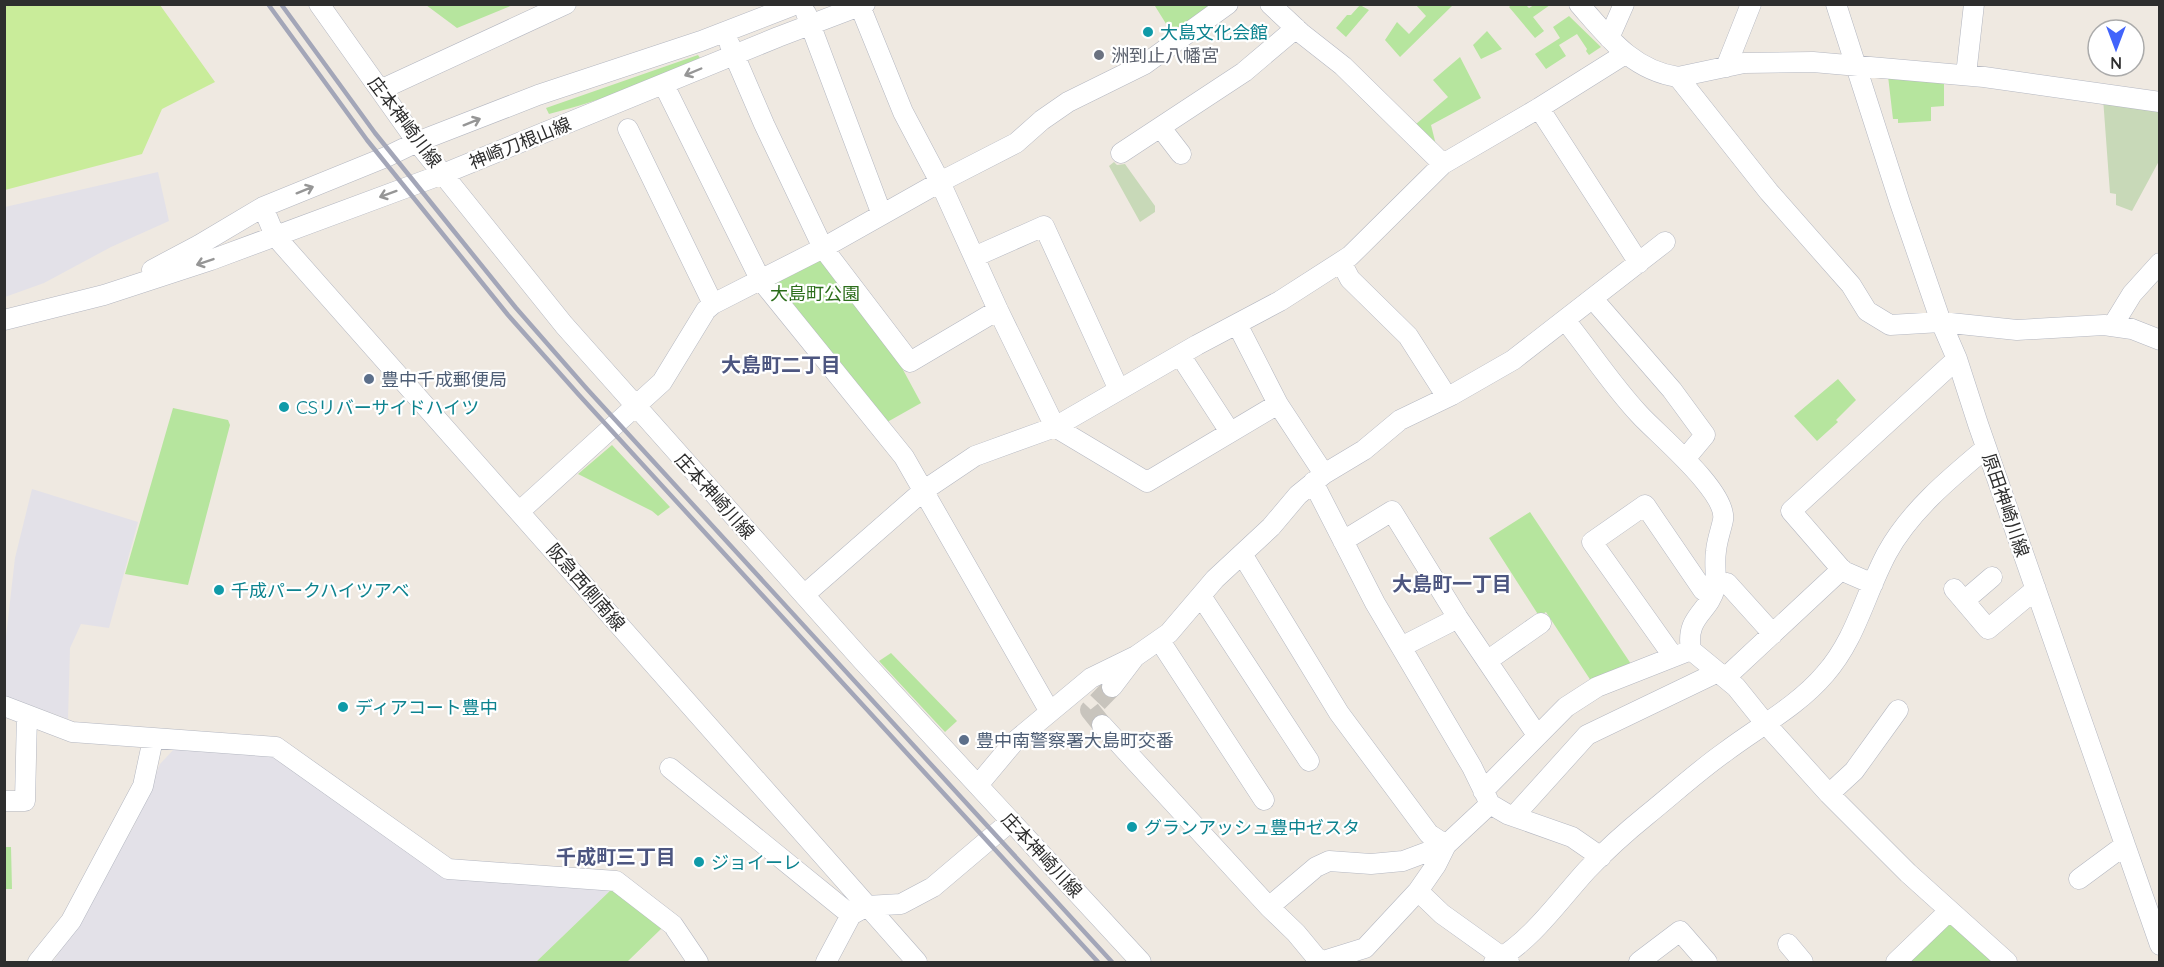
<svg xmlns="http://www.w3.org/2000/svg" width="2164" height="967" font-family="Quicksand,'Noto Sans JP',sans-serif">
<style>
.industrial{fill:#e3e1e8}
.green{fill:#b6e59e}
.cemetery{fill:#c8d9b8}
.pitch{fill:#c9ec9a}
.lines{fill:none;stroke-linecap:round;stroke-linejoin:round}
.minor-tunnel{stroke:#c8c4bd;stroke-width:20;stroke-dasharray:20 10;stroke-linecap:butt}
.minor-casing{stroke:#b4b7c1;stroke-width:21}
.minor{stroke:#fff;stroke-width:20}
.rail{stroke:#a3a6b8;stroke-width:4.5}
.oneway{stroke:#969696}
.culture-dot{fill:#0f9aa8;stroke:#fff;stroke-width:2}
.worship-dot{fill:#6b7280;stroke:#fff;stroke-width:2}
.service-dot{fill:#5c6f8a;stroke:#fff;stroke-width:2}
.labels{text-anchor:middle;dominant-baseline:central;stroke-width:4.5;stroke-linejoin:round;paint-order:stroke}
.culture-label{font-size:18px;fill:#0d838f;stroke:#fff;text-anchor:start}
.worship-label{font-size:18px;fill:#5b616d;stroke:#fff;text-anchor:start}
.street-label{font-size:18px;fill:#2e2e2e;stroke:#fff}
.park-label{font-size:18px;fill:#2c6e1b;stroke:#fff}
.service-label{font-size:18px;fill:#4e5e75;stroke:#fff;text-anchor:start}
.neighbourhood-label{font-size:20px;font-weight:bold;fill:#4d5680;stroke:#fff}
</style>
<rect width="100%" height="100%" fill="#efe9e1"/>
<path class="industrial" d="M158 172 169 221 111 247 44 283 5 297V207Z
M32 489 138 522 109 628 81 624 70 648 68 719 5 696V645L15 558Z
M175 748 281 756 450 878 614 887 536 962H53L134 826 160 764Z"/>
<path class="green" d="M1512 4 1526 5 1529 8 1534 5H1550L1533 17 1544 31 1535 38 1509 7Z
M426 5H513L457 28Z
M1360 5 1369 10 1346 37 1336 28 1347 15H1351Z
M1416 5H1453L1400 57 1385 40 1397 22 1409 34 1426 16Z
M1155 6V5H1214L1173 35Z
M1569 16 1601 47 1589 55 1586 51 1587 49 1577 34 1559 45 1566 56 1546 69 1535 54 1560 38 1553 27Z
M1487 31 1502 49 1481 59 1473 45Z
M698 55 700 58 698 59C647 82 604 100 549 114L546 108Z
M1460 57 1481 98 1431 125 1437 149 1416 124 1448 97 1433 80Z
M1888 76 1944 81V106L1931 107V121L1898 123V119H1893Z
M821 253 888 342 921 403 882 425 768 281Z
M1838 379 1856 400 1836 420 1838 422 1817 441 1794 416Z
M173 408 228 420 230 425 188 585 125 574Z
M612 445 670 507 658 516 652 511 578 474Z
M1530 512 1633 667 1593 684 1546 612 1539 616 1489 538Z
M891 653 957 721 945 732 879 661Z
M5 847H11L12 889H5Z
M614 887 662 928 627 962H536Z
M1947 924 1956 925 1995 962H1907Z"/>
<path class="cemetery" d="M2103 98 2159 109V161L2132 211 2116 205V194L2110 193Z
M1114 162 1117 165 1125 164 1155 206V212L1140 222 1109 166Z"/>
<path class="pitch" d="M5 4 160 5 215 82 162 109 142 154 5 190Z"/>
<g class="lines">
<path class="minor-tunnel" d="M1102 725 1090 710 1112 687"/>
<defs>
<path id="minor" d="M319 4 417 142 564 325 862 660 1141 962
M1579 4C1608 37 1632 70 1678 77L1744 63 1813 62 1984 77 2160 102
M1836 4 1900 203 1941 322 1957 359 1978 424 2160 945
M860 6 903 112 940 182 998 310 1055 427 1147 482 1278 404
M806 13 882 215
M1609 38 1624 4
M730 45 764 124 823 248 910 362 998 310
M1726 67 1751 4
M1966 75 1974 4
M1678 77 1769 192 1851 285 1867 311 1890 325 1941 322 2017 330 2104 325 2132 329 2160 340
M664 85 760 279 904 457 1050 712
M380 90 566 4
M1539 108 1639 263
M1161 128 1181 154
M628 129 713 304
M1121 153 1244 72 1296 28
M1443 164 1539 108 1625 54
M263 207 275 236 917 962
M974 257 1044 226 1119 390
M1341 262 1350 279 1408 336 1447 397
M152 270 199 245 263 207 386 157 417 142 538 95 701 41 797 4
M1593 299 1672 390 1705 435 1685 459
M4 320 104 295 211 260 443 174 778 37 865 4
M1565 320C1590 351 1612 385 1639 414 1657 434 1728 492 1723 520 1721 530 1717 540 1716 551 1714 563 1717 576 1715 588 1709 613 1685 616 1691 650
M1237 324 1278 404 1324 474
M2113 325 2132 294 2160 263
M1180 355 1230 432
M1313 482 1375 603 1472 767 1490 804 1507 814 1572 837 1601 857
M520 511 662 382 706 310 713 304 823 248 940 182 1016 143 1042 120 1068 102 1145 64 1228 4
M1343 541 1392 511 1458 618 1537 735
M1242 554 1339 713 1429 834 1446 845
M1727 583 1773 634
M1873 584 1843 571 1791 511 1957 359
M1954 589 1988 629 2036 589
M804 595 923 491 975 456 1055 427 1197 345 1280 301 1350 256 1443 164 1343 66 1301 33 1270 4
M1201 596 1309 761
M1964 601 1992 577
M1160 641 1264 800
M1401 647 1458 618
M1673 656 1592 542 1645 505 1703 590 1711 596
M1487 661 1541 623
M1725 678 1842 569
M1112 687 1134 658
M4 706 72 732 276 747 448 869 616 881 673 925 698 962
M1102 725 1269 907 1296 933 1320 962
M670 768 851 915
M978 785 1014 742 1091 678 1136 656 1169 633 1215 579 1271 527 1298 495 1324 474 1364 450 1400 420 1452 395 1513 360 1665 242
M1483 791 1566 707 1597 687 1691 650 1736 687 1765 723 1829 794 1908 873 2007 962
M1829 794 1854 771 1898 710
M4 801H25L27 715
M1514 816 1587 735 1718 672
M2079 879 2125 845
M1418 891 1442 914 1509 962
M1269 907 1316 867 1329 861 1371 864 1403 861 1446 845
M1788 944 1803 962
M38 962 71 921 143 786 153 739
M826 962 851 915 867 906 901 904 933 887 1011 821
M1320 962 1365 948 1418 891 1436 865 1446 845 1490 804
M1494 962C1533 939 1557 903 1587 870 1605 851 1626 832 1647 815 1673 794 1698 771 1725 752 1758 727 1798 706 1825 674 1856 639 1865 594 1887 553 1910 511 1950 478 1986 448
M1639 962 1680 931 1707 962
M1896 962 1949 911"/>
</defs>
<use href="#minor" class="minor-casing"/>
<use href="#minor" class="minor"/>
<path class="rail" d="M268 4 367 140 508 315 579 395 1098 962
M281 4 375 133 453 230 516 308 587 389 1112 962"/>
</g>
<defs><path id="oneway-shaft" d="M-6 0H5M1.5-3L5.5 0L1.5 3" fill="none" stroke-width="1.6" stroke-linecap="round" stroke-linejoin="round" transform="scale(1.5)"/></defs>
<g class="oneway">
<use href="#oneway-shaft" transform="translate(693 72) rotate(157)"/>
<use href="#oneway-shaft" transform="translate(472 122) rotate(-22)"/>
<use href="#oneway-shaft" transform="translate(305 190) rotate(-22)"/>
<use href="#oneway-shaft" transform="translate(388 194) rotate(160)"/>
<use href="#oneway-shaft" transform="translate(205 262) rotate(161)"/>
</g>
<g class="culture-dot">
<circle cx="1148" cy="32" r="6"/>
<circle cx="284" cy="407" r="6"/>
<circle cx="219" cy="590" r="6"/>
<circle cx="343" cy="707" r="6"/>
<circle cx="1132" cy="827" r="6"/>
<circle cx="699" cy="862" r="6"/>
</g>
<circle class="worship-dot" cx="1099" cy="55" r="6"/>
<g class="service-dot">
<circle cx="369" cy="379" r="6"/>
<circle cx="964" cy="740" r="6"/>
</g>
<g class="labels">
<g class="culture-label">
<text x="1160" y="32">大島文化会館</text>
<text x="296" y="407">CSリバーサイドハイツ</text>
<text x="231" y="590">千成パークハイツアベ</text>
<text x="355" y="707">ディアコート豊中</text>
<text x="1144" y="827">グランアッシュ豊中ゼスタ</text>
<text x="711" y="862">ジョイーレ</text>
</g>
<g class="worship-label">
<text x="1111" y="55">洲到止八幡宮</text>
</g>
<g class="street-label">
<text transform="translate(405 122) rotate(53)">庄本神崎川線</text>
<text transform="translate(520 143) rotate(-22)">神崎刀根山線</text>
<text transform="translate(715 496) rotate(48)">庄本神崎川線</text>
<text transform="translate(2006 505) rotate(71)">原田神崎川線</text>
<text transform="translate(586 587) rotate(49)">阪急西側南線</text>
<text transform="translate(1042 855) rotate(47)">庄本神崎川線</text>
</g>
<g class="park-label">
<text x="815" y="293">大島町公園</text>
</g>
<g class="service-label">
<text x="381" y="379">豊中千成郵便局</text>
<text x="976" y="740">豊中南警察署大島町交番</text>
</g>
<g class="neighbourhood-label">
<text x="781" y="364">大島町二丁目</text>
<text x="1452" y="583">大島町一丁目</text>
<text x="616" y="856">千成町三丁目</text>
</g>
</g>
<rect width="2164" height="967" fill="none" stroke="#2e2e2e" stroke-width="12"/>
<g transform="translate(2116 48) rotate(180)"><circle r="28" fill="#ffffff" stroke="#ababab" stroke-width="1.5"/>
<path d="M0-4.5L10 22L0 15L-10 22Z" fill="#4264fb"/>
<text y="-9" font-size="16" font-weight="bold" text-anchor="middle" fill="#2e2e2e">N</text>
</g>
</svg>
